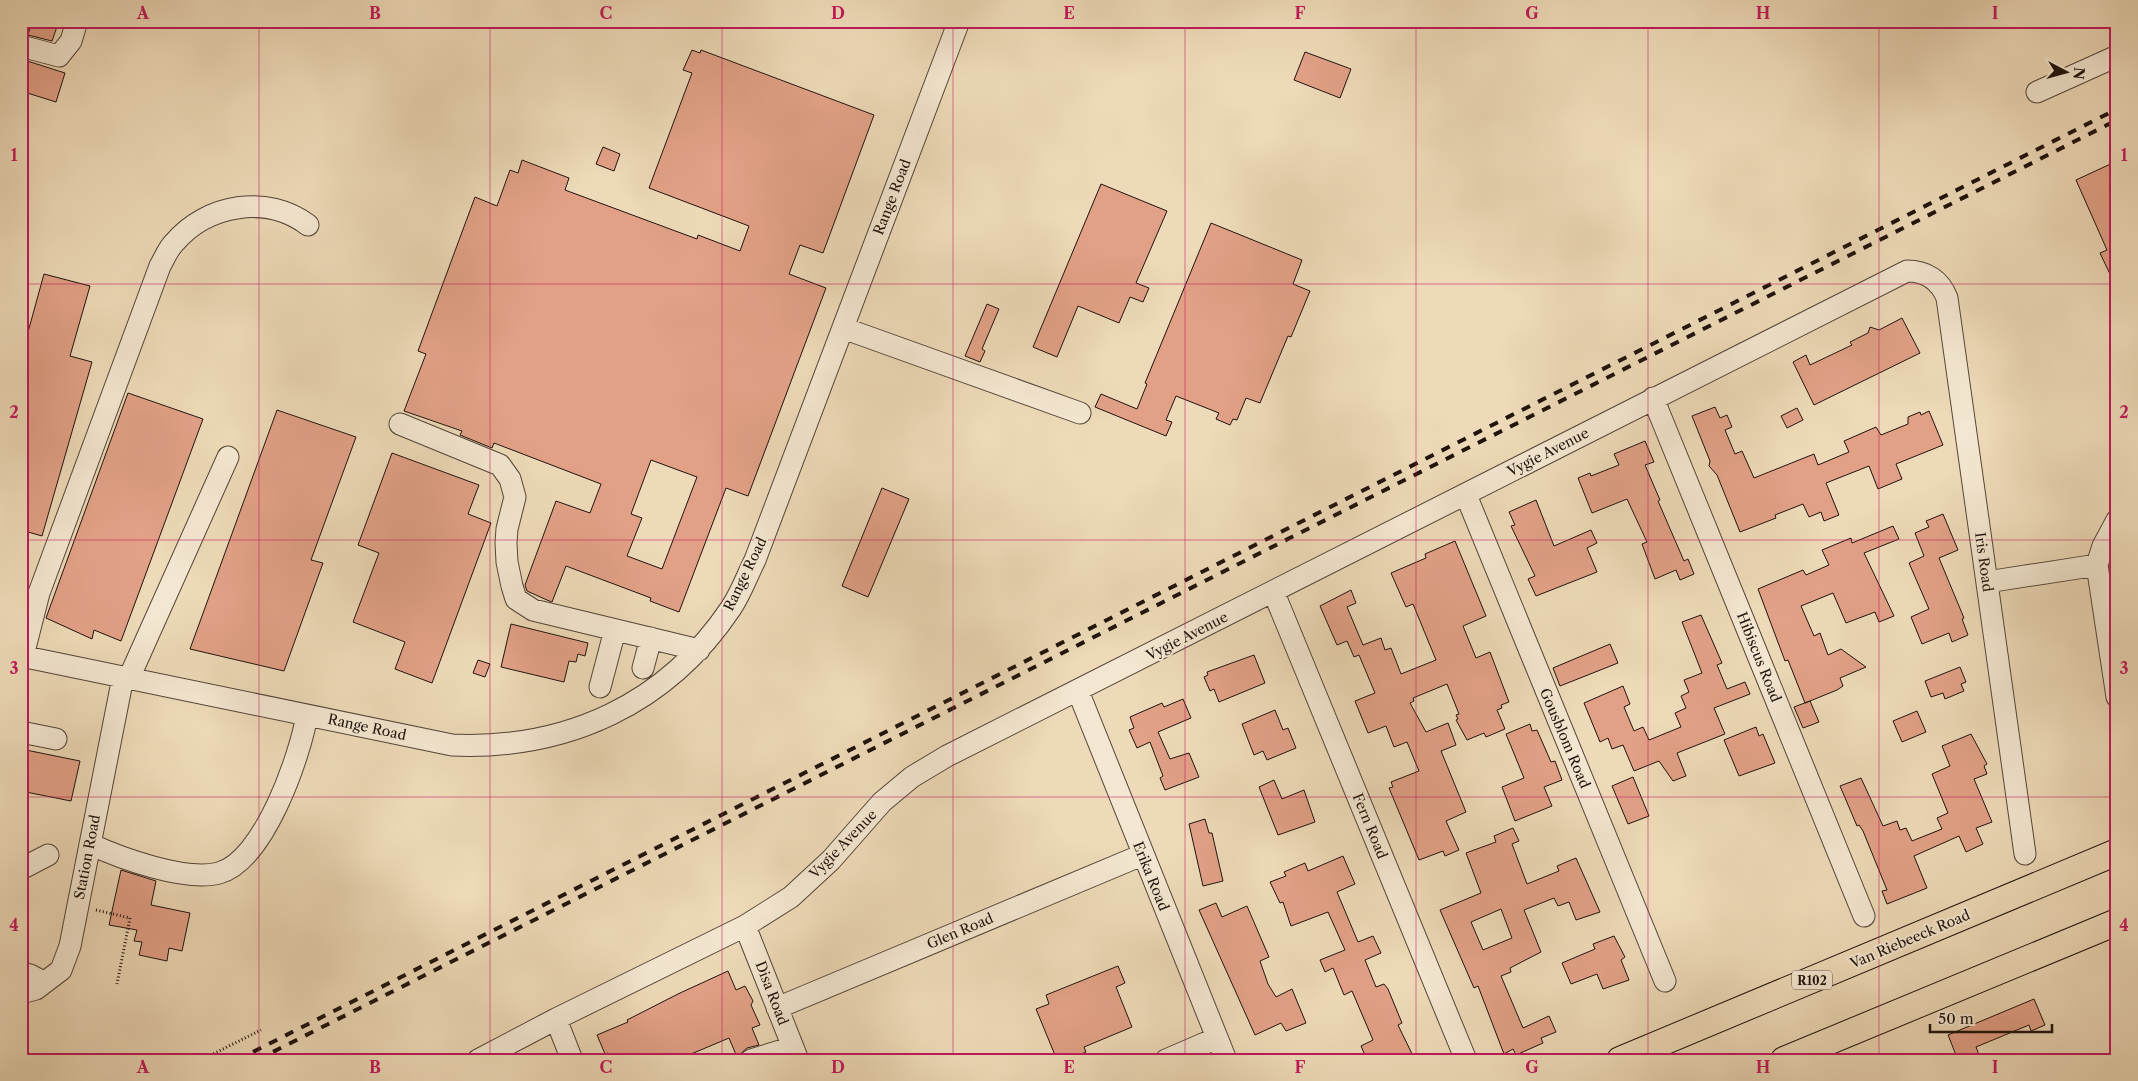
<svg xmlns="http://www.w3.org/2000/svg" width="2138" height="1081" font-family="'Libre Caslon Text',serif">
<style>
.building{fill:#e2a187;stroke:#1f130d;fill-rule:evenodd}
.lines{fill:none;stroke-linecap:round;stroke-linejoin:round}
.minor-casing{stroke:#534538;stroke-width:23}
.major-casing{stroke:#1f130d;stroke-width:28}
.path{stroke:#1f130d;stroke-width:3;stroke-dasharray:1 2.5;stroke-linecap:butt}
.minor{stroke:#f4e7d1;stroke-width:21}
.major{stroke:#eedab8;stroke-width:26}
.rail{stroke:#1f130d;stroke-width:4;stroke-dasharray:9 9;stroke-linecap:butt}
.grid{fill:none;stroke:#c2185b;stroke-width:1;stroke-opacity:0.55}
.labels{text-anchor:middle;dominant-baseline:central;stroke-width:4;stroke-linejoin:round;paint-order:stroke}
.shield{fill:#f4e7d1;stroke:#5f5348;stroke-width:1}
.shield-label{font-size:12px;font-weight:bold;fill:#1f130d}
.street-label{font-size:14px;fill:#1f130d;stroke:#f4e7d1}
.neatline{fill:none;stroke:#c2185b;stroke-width:2}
.grid-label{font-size:16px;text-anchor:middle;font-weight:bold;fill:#c2185b}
</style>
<rect width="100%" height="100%" fill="#eedab8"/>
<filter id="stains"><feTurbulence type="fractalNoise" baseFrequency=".004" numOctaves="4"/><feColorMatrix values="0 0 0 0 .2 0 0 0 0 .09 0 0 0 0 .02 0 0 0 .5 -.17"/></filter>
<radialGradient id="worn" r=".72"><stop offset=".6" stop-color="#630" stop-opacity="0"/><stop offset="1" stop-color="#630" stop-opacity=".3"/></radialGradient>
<path class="building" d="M32 21H59L52 41 28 35Z
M692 50 700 53 701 50 874 115 823 253 800 245 789 274 826 288 748 496 726 488 679 612 650 601 651 598 566 566 552 602 547 600 527 591 525 585 556 501 590 513 601 484 494 443 492 448 460 435 462 431 404 411 426 354 418 351 475 197 497 206 510 170 518 173 522 160 569 178 565 190 697 239 698 235 740 251 749 226 649 188 692 73 683 70ZM651 460 697 477 662 569 627 556 642 518 631 514Z
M1305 52 1351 69 1340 98 1294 80Z
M21 59 65 73 56 102 21 91Z
M603 147 620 154 614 171 596 164Z
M2117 161V289L2100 253 2107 250 2076 180Z
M1101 184 1167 211 1136 283 1149 288 1143 302 1130 297 1119 323 1078 306 1057 357 1033 347Z
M1211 223 1302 260 1293 284 1310 291 1291 337 1288 336 1260 403 1246 398 1237 420 1233 419 1230 425 1216 419 1219 413 1176 396 1166 420 1172 422 1166 436 1095 407 1101 394 1137 409 1147 384 1145 383Z
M44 274 90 286 70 356 92 362 42 536 21 530V342L25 343Z
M987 304 999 309 982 349 985 351 980 362 965 356Z
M1902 318 1920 353 1814 405 1793 362 1806 355 1810 365 1852 345 1850 342 1868 333 1870 327 1879 330Z
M128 393 203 419 121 641 94 630 92 639 46 618Z
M1715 407 1720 418 1727 415 1732 427 1725 430 1735 454 1742 451 1754 478 1814 454 1818 465 1849 452 1844 441 1876 427 1881 435 1908 424V417L1920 412 1921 415 1929 411 1943 445 1896 464 1902 479 1878 489 1869 466 1826 483 1839 515 1824 521 1821 512 1809 517 1803 504 1775 515 1776 518 1740 532 1717 475 1709 466 1710 461 1692 416Z
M1797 408 1803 420 1787 428 1781 416Z
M277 410 356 437 311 560 323 563 284 671 190 649Z
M1645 441 1654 462 1645 465 1660 500 1658 501 1684 561 1688 559 1694 574 1680 580 1676 570 1655 579 1642 544 1647 542 1627 499 1592 513 1578 478 1590 473 1591 476 1619 465 1614 454Z
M392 453 479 485 468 514 491 523 432 683 395 669 405 642 353 622 379 553 358 545Z
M882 488 909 499 868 597 842 586Z
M1536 500 1554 546 1591 530 1597 543 1587 548 1597 572 1536 596 1528 579 1535 576 1511 526 1515 525 1509 512Z
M1943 514 1958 550 1939 558 1964 618 1962 619 1968 635 1952 642 1949 633 1922 644 1911 617 1929 609 1909 563 1924 556 1915 533 1929 527 1926 521Z
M1893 526 1899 539 1864 553 1894 616 1879 622 1875 612 1846 623 1833 593 1801 606 1814 636 1820 633 1828 655 1841 649 1866 667 1840 678 1843 686 1837 690 1805 703 1788 660 1785 661 1758 589 1803 570 1806 575 1829 565 1822 550 1851 538 1852 543Z
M1455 541 1486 616 1463 626 1476 658 1490 652 1509 702 1501 705 1502 708 1497 710 1505 729 1486 737 1484 733 1467 740 1456 720 1458 719 1456 715 1459 714 1447 684 1413 698 1414 701 1410 703 1426 732 1448 723 1456 745 1441 751 1466 812 1446 821 1459 850 1445 856 1443 851 1419 860 1389 788 1393 787 1391 782 1419 771 1407 742 1394 747 1386 726 1368 733 1355 701 1375 693 1359 655 1354 657 1347 641 1337 645 1320 606 1351 590 1356 603 1347 607 1363 645 1381 638 1385 650 1391 648 1401 674 1436 660 1413 604 1406 607 1391 573 1426 558 1425 554Z
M1701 615 1722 663 1717 665 1727 689 1745 682 1750 694 1714 708 1725 734 1677 753 1686 776 1673 781 1659 761 1634 771 1623 745 1612 749 1608 738 1600 742 1584 703 1623 686 1630 704 1624 707 1634 731 1643 727 1649 740 1681 727 1675 713 1686 708 1681 696 1689 692 1684 680 1702 673 1682 622Z
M511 624 588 643 585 656 578 654 576 662 569 661 564 682 501 667Z
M1610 644 1618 663 1560 686 1553 668Z
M1254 655 1265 683 1219 702 1214 689 1210 691 1204 677 1208 675 1207 672Z
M478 660 490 664 485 677 473 673Z
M1960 667 1966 682 1961 684 1964 691 1945 699 1943 693 1931 697 1925 681Z
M1183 699 1191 718 1158 732 1170 759 1189 753 1199 777 1165 790 1160 778 1163 776 1150 742 1137 748 1129 730 1134 728 1130 717 1162 703 1164 707Z
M1810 701 1819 722 1803 728 1794 707Z
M1275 710 1283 730 1288 728 1296 748 1267 760 1263 751 1254 755 1242 724Z
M1917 711 1926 732 1902 742 1893 721Z
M1530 724 1532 731 1537 730 1551 762 1555 761 1562 780 1544 787 1552 806 1515 821 1502 787 1524 778 1506 734Z
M1756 727 1759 736 1763 734 1775 763 1739 776 1724 740Z
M1971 734 1987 764 1984 766 1987 774 1974 779 1992 822 1976 828 1983 844 1966 852 1959 836 1914 856 1927 888 1887 904 1882 891 1887 890 1863 831 1859 825 1857 826 1840 786 1861 778 1883 826 1897 821 1900 830 1906 828 1912 841 1942 829 1937 818 1948 813 1932 774 1950 766 1942 746Z
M21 749 80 761 71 801 21 791Z
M1633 777 1649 816 1628 824 1612 786Z
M1274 780 1282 799 1304 790 1315 822 1278 835 1259 787Z
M1205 819 1209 833H1212L1223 881 1203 886 1189 824Z
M1513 828 1519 841 1512 844 1527 884 1559 871 1557 866 1576 858 1600 912 1576 920 1569 902 1558 906 1554 898 1524 910 1541 952 1510 968 1511 972 1501 976 1523 1028 1549 1016 1556 1032 1541 1038 1543 1043 1516 1055 1513 1049 1504 1054 1478 986 1474 988 1440 910 1481 893 1466 853 1496 842 1494 836ZM1501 909 1512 938 1483 950 1471 922Z
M1343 856 1355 884 1337 892 1358 942 1373 936 1381 953 1365 960 1376 987 1384 984 1388 989 1402 1023 1398 1025 1415 1060H1367L1361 1046 1373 1040 1352 991 1344 995 1333 968 1325 972 1320 960 1345 950 1328 912 1291 926 1283 902 1280 903 1270 882 1286 876 1284 872 1305 863 1308 871Z
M121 870 156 881 151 905 190 913 182 951 169 948 167 961 139 955 142 942 134 941 137 930 109 925Z
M1216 903 1222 917 1247 906 1269 957 1260 961 1268 984 1276 997 1292 989 1306 1023 1286 1031 1281 1023 1255 1035 1199 910Z
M1614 936 1625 957 1621 960 1629 980 1603 989 1597 974 1571 984 1562 963 1595 949 1593 944Z
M1118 966 1125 983 1116 987 1132 1027 1084 1047 1086 1052 1075 1057 1076 1060H1057L1036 1009 1049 1004 1046 995Z
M728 971 736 990 745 986 753 1001 751 1005 760 1025 752 1028 759 1045 747 1048 737 1057 729 1038 677 1060H611L608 1053 605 1054 597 1035 628 1022 627 1020 680 993Z
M2034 999 2045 1025 2031 1031 2029 1025 1976 1047 1981 1060H1958L1948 1035Z"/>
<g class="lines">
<defs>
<path id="minor" d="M21 46 59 56 71 41 77 21
M2037 92 2117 56
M843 328 1080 413
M1653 398 1864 916
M400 424 500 465 510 479 515 497 507 529 506 543 507 562 512 586 516 599 533 610 699 650
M1466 495 1665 981
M2117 520 2103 546 2097 565 2117 697
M1987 582 2097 565
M1274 593 1466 1060
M21 656 452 745C567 750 667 704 731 608 741 593 747 576 755 560L959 21
M23 656 39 593 160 266C164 259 168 249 174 243 207 204 267 194 308 225
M643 668 651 638
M129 678 228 457
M600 687 615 630
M1078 691 1226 1060
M21 732 56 739
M90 844C120 858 186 882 219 873 264 861 300 756 307 715
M21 869 48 855
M745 926 798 1060
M21 973 30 975 43 982
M21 993 36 989 61 970 70 946 123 677
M777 1008 1142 855
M556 1019 572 1060
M478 1060 556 1019 745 926 791 897 831 860 882 802 912 777 947 756 1907 271C1926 271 1940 280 1947 298L2025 854
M751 1060 793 1047
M1166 1060 1217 1038"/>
<path id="major" d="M1620 1060 2117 852
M1784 1060 2117 922"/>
</defs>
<use href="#minor" class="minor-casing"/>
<use href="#major" class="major-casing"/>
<path class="path" d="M96 910 130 918 117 984
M201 1060 261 1030"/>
<use href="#minor" class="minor"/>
<use href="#major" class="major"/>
<path class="rail" d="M237 1060 2117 109
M257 1060 2117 120"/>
</g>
<path class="grid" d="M259 21V1060M490 21V1060M722 21V1060M953 21V1060M1185 21V1060M1416 21V1060M1648 21V1060M1879 21V1060M21 284H2117M21 540H2117M21 797H2117"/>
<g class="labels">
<rect class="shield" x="1792" y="970.5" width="40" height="19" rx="4"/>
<g class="shield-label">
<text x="1812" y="980">R102</text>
</g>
<g class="street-label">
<text transform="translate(892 197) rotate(-69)">Range Road</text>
<text transform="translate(1548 452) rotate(-27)">Vygie Avenue</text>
<text transform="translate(1984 562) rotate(82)">Iris Road</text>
<text transform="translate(745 574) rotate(-64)">Range Road</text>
<text transform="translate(1187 636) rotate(-27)">Vygie Avenue</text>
<text transform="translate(1759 657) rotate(68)">Hibiscus Road</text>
<text transform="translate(367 727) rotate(12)">Range Road</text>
<text transform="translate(1565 738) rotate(67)">Gousblom Road</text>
<text transform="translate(1370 826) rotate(68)">Fern Road</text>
<text transform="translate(843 844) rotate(-46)">Vygie Avenue</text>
<text transform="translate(87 857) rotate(-79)">Station Road</text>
<text transform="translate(1151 876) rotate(68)">Erika Road</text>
<text transform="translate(960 931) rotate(-23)">Glen Road</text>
<text transform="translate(1910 939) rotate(-23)">Van Riebeeck Road</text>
<text transform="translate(772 993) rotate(69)">Disa Road</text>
</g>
</g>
<rect width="2138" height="1081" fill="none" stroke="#eedab8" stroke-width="55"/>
<g transform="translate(2066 72) rotate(96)" stroke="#f4e7d1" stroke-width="4" paint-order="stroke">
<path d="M0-4L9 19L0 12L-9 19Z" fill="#1f130d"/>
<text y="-8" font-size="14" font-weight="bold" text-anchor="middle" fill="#1f130d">N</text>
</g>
<path d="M1930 1024v8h122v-8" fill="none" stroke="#1f130d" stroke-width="2.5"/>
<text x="1938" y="1024" font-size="15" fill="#1f130d" stroke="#f4e7d1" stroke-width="4" paint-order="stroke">50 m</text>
<rect x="28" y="28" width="2082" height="1026" class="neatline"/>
<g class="grid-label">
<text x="143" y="19">A</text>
<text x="375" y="19">B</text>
<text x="606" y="19">C</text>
<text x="838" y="19">D</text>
<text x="1069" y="19">E</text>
<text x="1300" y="19">F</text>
<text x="1532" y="19">G</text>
<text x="1763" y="19">H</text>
<text x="1995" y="19">I</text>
<text x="14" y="161">1</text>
<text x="2124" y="161">1</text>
<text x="14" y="418">2</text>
<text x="2124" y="418">2</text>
<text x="14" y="674">3</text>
<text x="2124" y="674">3</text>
<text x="14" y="931">4</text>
<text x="2124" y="931">4</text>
<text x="143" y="1073">A</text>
<text x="375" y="1073">B</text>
<text x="606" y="1073">C</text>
<text x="838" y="1073">D</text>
<text x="1069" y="1073">E</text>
<text x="1300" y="1073">F</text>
<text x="1532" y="1073">G</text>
<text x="1763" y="1073">H</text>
<text x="1995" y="1073">I</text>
</g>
<rect width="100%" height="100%" filter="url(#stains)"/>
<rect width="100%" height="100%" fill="url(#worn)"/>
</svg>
